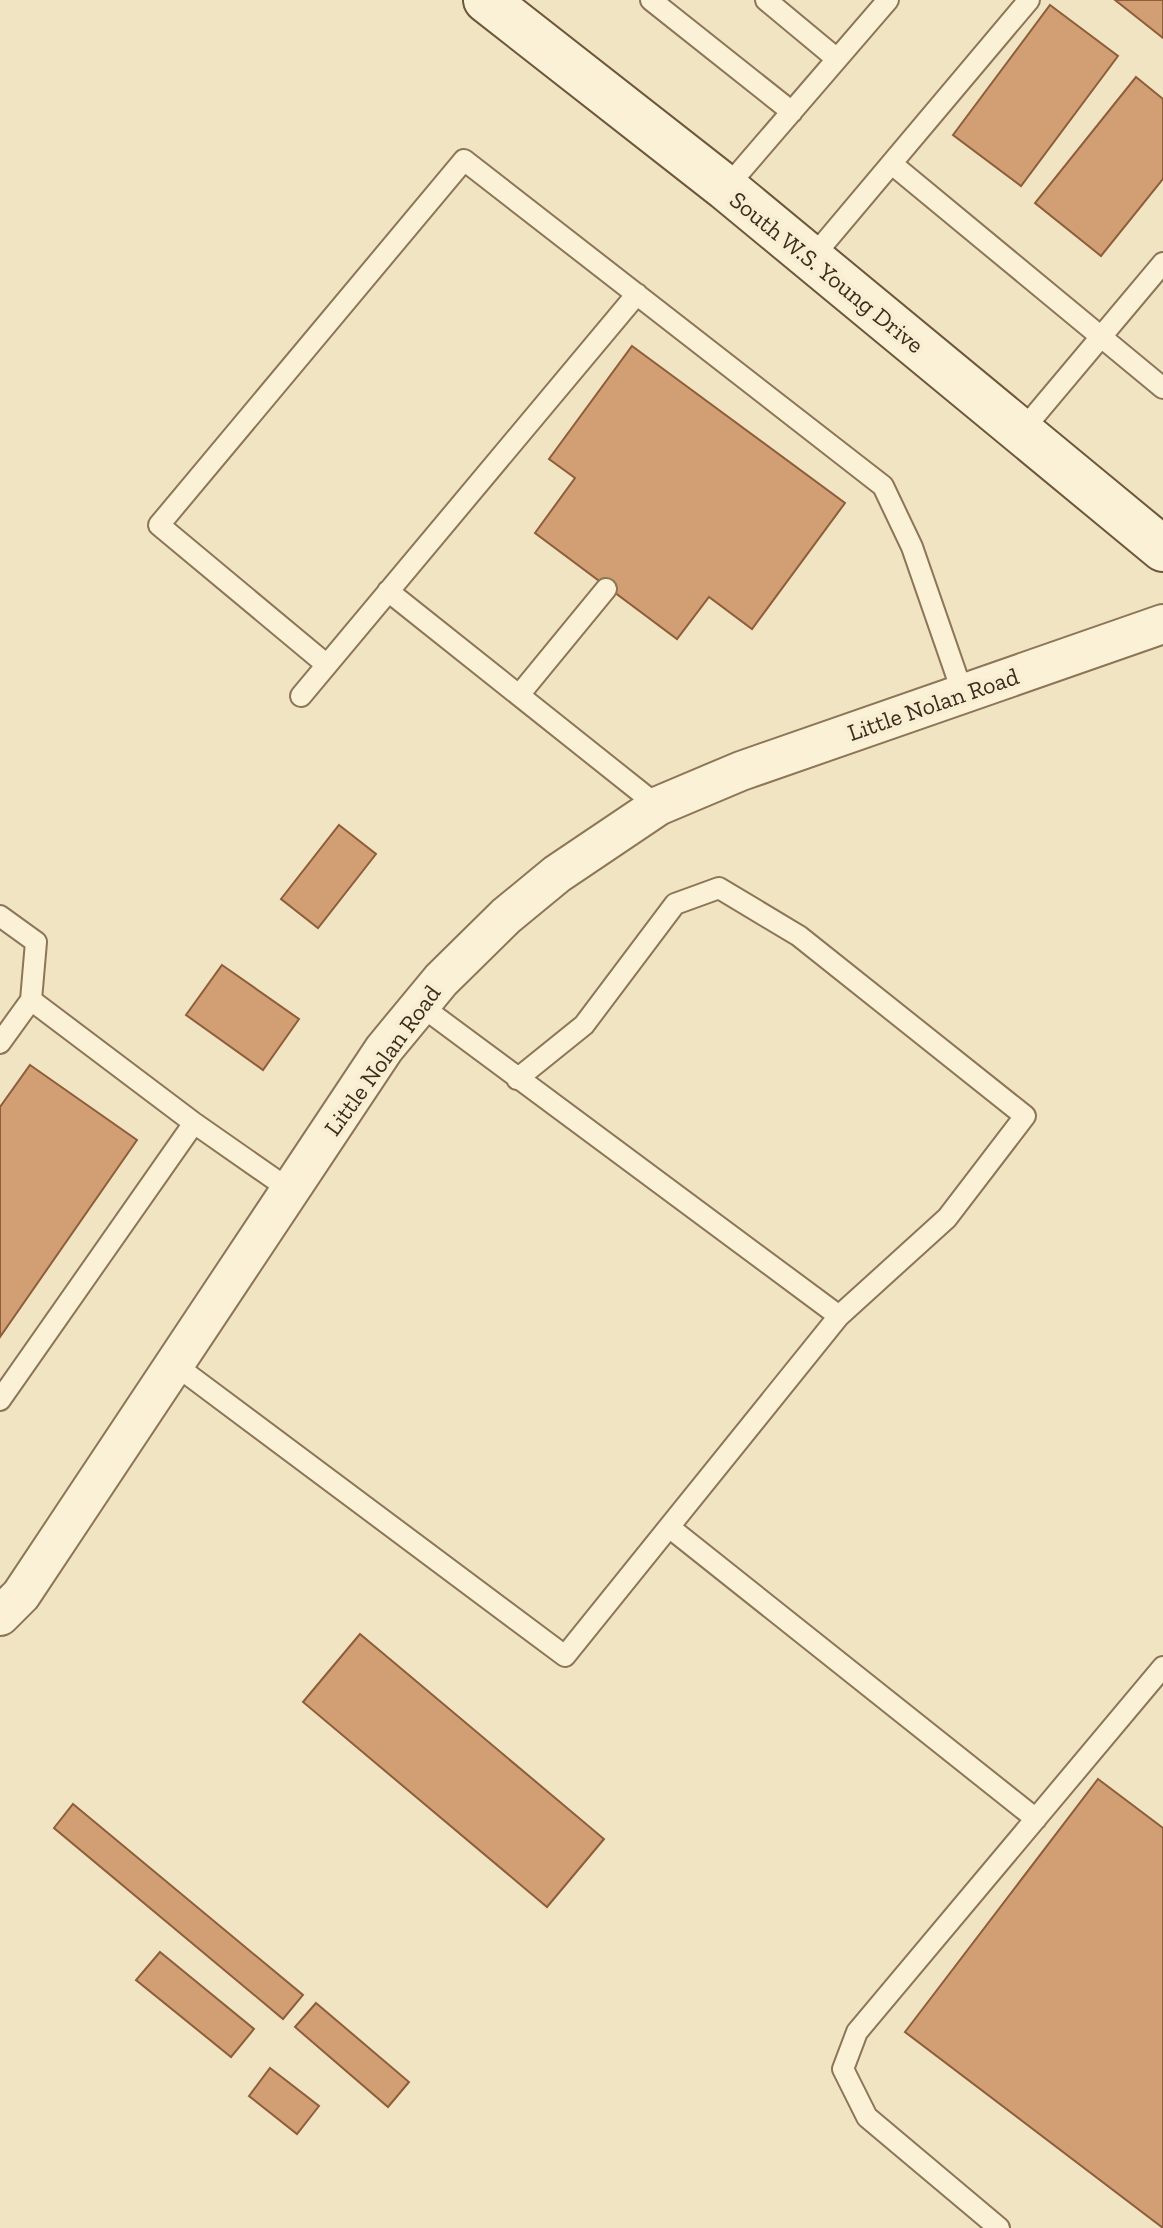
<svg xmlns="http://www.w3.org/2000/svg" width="1163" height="2228" font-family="'Zilla Slab',serif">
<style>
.building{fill:#d29e74;stroke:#8e5e3b;stroke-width:2}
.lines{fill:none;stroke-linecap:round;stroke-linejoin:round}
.service-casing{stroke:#8d7557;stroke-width:24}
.minor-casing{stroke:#8d7557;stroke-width:42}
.secondary-casing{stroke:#6e563a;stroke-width:48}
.service{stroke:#fbf1d6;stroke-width:20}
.minor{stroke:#fbf1d6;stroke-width:38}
.secondary{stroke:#fbf1d6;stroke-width:44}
.labels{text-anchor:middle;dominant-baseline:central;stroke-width:8;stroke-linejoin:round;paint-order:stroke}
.street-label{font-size:24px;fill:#3b2c1d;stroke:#f8eed2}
</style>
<rect width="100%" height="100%" fill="#f1e4c2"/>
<path class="building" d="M1115 0H1163V38Z
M1050 5 1118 56 1021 186 953 135Z
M1136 77 1163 99V179L1101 256 1035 203Z
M632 346 845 503 752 629 709 597 677 639 535 533 575 478 549 459Z
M339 825 376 854 318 928 281 899Z
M222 965 299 1019 263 1070 186 1015Z
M30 1065 137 1140 0 1337V1107Z
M360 1634 604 1839 547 1907 303 1702Z
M1098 1779 1163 1828V2228L905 2032Z
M73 1804 303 1995 283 2019 54 1828Z
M160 1952 254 2029 231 2057 136 1980Z
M316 2003 409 2082 388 2107 295 2027Z
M270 2068 319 2106 297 2134 249 2096Z"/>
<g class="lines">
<defs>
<path id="service" d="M651 0 792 112
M766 0 837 59
M892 164 1163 388
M726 188 888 0
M811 259 1029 0
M1021 432 1163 263
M388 591 658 806
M327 665 159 525 464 160 883 486 912 547 963 694
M519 695 606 589
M301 696 637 294
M0 916 36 942 31 1000
M420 1005 839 1316
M0 1043 31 1000 194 1123 290 1190
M174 1364 565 1656 839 1316 947 1218 1025 1116 799 936 719 888 675 904 584 1025 517 1079
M0 1400 194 1123
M669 1527 1036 1819
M999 2228 867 2117 843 2069 857 2032 1163 1667"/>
<path id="minor" d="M0 1616 21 1595 384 1049 441 980 506 916 557 874 658 806 741 771 1163 624"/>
<path id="secondary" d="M486 0 726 188 1163 549"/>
</defs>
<use href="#service" class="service-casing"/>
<use href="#minor" class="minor-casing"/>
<use href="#secondary" class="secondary-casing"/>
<use href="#service" class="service"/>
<use href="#minor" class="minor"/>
<use href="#secondary" class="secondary"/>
</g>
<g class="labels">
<g class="street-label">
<text transform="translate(827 272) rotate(39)">South W.S. Young Drive</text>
<text transform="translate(933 704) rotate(-19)">Little Nolan Road</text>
<text transform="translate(382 1060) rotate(-54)">Little Nolan Road</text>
</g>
</g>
</svg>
